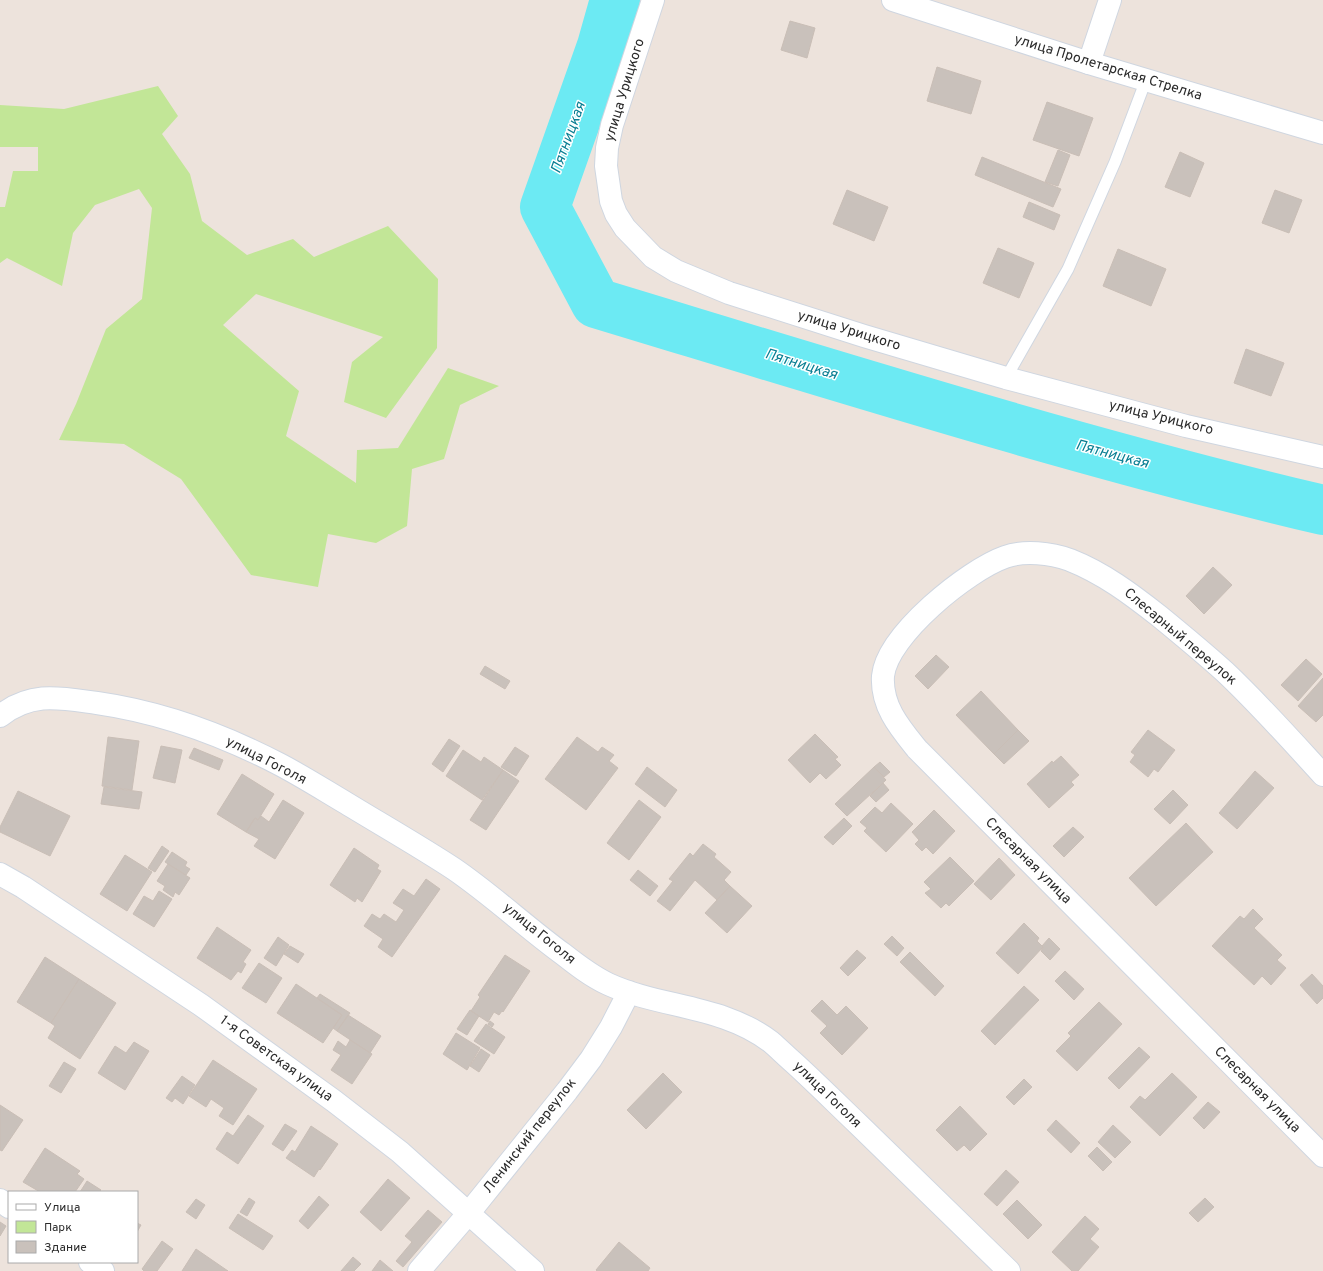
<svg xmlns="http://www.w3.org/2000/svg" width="1323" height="1271" font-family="Overpass,sans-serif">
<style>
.green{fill:#c2e697}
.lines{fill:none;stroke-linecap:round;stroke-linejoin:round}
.river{stroke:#6ceaf3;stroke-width:50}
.building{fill:#c9c1bb;stroke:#c9beb6}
.lane-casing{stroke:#cfd6e0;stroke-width:13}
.street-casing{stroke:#cfd6e0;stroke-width:24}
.secondary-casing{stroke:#cfd6e0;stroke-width:24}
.lane{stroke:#fff;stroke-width:11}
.street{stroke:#fff;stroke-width:22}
.secondary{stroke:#fff;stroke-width:22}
.labels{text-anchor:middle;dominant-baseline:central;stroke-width:3;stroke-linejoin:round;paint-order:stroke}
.street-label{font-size:14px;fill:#2b2b2b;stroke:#fff}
.water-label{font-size:15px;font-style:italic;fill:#0a7f93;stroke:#fff}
</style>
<rect width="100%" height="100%" fill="#ede3dc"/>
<path class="green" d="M158 86 178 116 162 134 190 174 202 221 247 255 293 239 314 257 388 226 438 279 437 348 386 418 344 402 352 362 383 337 256 294 223 325 299 391 286 436 356 483 357 450 398 448 448 368 499 386 460 405 444 459 412 469 407 526 376 543 328 534 318 587 251 575 181 479 124 444 59 440 76 404 106 329 142 299 152 208 139 189 95 205 73 233 62 286 7 258 0 263V207H5L13 171H38V147H0V105L64 109Z"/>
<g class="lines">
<path class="river" d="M615 0 602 46 545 207 596 303C837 376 1078 452 1323 510"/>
</g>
<path class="building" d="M790 21 815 28 807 58 781 50Z
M937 67 981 81 971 114 927 101Z
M1047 102 1093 118 1079 156 1033 140Z
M1058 150 1070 155 1058 186 1045 182Z
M1180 152 1204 163 1190 197 1165 187Z
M982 157 1061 189 1053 207 975 175Z
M847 190 888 207 874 241 833 224Z
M1275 190 1302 200 1289 233 1262 223Z
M1029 202 1060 215 1054 230 1023 217Z
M998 248 1034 263 1019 298 983 283Z
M1118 249 1166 269 1151 306 1103 286Z
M1246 349 1284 363 1271 396 1234 383Z
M1213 567 1232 585 1204 614 1186 596Z
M936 655 949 667 928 689 915 676Z
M1306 659 1322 674 1298 701 1281 685Z
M485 666 510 681 505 689 480 674Z
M1323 678V715L1316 722 1298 706Z
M981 691 1018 730 994 754 956 715Z
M1018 730 1029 741 1004 764 994 754Z
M1148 730 1175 750 1158 772 1154 769 1148 777 1130 762 1135 755 1131 752Z
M815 734 838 757 835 759 841 765 826 779 820 773 810 783 788 760Z
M108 737 139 741 132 790 102 786Z
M577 737 598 752 602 747 614 755 609 761 618 768 586 810 545 779Z
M449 739 460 746 443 772 432 764Z
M161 746 182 750 175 783 153 778Z
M515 747 529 756 516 776 501 767Z
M194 748 223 760 219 770 189 758Z
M463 750 481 762 484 757 503 770 482 800 446 776Z
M1061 756 1079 775 1071 782 1074 785 1049 808 1027 784 1052 761 1053 763Z
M880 762 890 772 884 777 874 767Z
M647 767 677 790 665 807 635 784Z
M874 767 886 780 847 816 835 804Z
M503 770 519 781 486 830 470 820Z
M1255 771 1274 788 1237 829 1219 813Z
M242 774 274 794 258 820 255 818 246 832 217 814Z
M883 783 889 790 876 802 870 796Z
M104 787 142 792 139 809 101 804Z
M1173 790 1188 805 1170 824 1154 809Z
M18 791 70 816 50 856 0 832V827Z
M283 800 304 813 275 859 254 846 259 839 246 832 255 818 258 820 261 816 269 822Z
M639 800 661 817 629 860 607 843Z
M891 803 913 824 886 852 864 831 867 828 860 822 875 807 882 813Z
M934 810 955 831 933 854 926 847 922 851 915 844 919 840 912 832Z
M844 818 852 826 833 845 824 837Z
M1186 823 1213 852 1156 906 1129 878Z
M1073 827 1084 837 1064 857 1053 846Z
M703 844 716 854 714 857 731 872 724 880 730 886 717 900 695 880 670 911 657 901 673 881 669 879 690 853 693 856Z
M162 846 169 851 155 872 148 868Z
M354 848 379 865 377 869 381 871 362 902 357 898 355 902 330 885Z
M172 852 187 862 185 866 190 869 186 875 165 862Z
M125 855 152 872 127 911 100 894Z
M950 857 974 881 949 906 946 903 941 908 925 893 931 889 924 882Z
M999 858 1015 875 991 900 974 884Z
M168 864 190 878 179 895 175 892 173 897 163 890 165 886 157 881Z
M638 870 658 886 650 896 630 880Z
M426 879 440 889 392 957 378 947 383 939 364 926 372 914 380 919 384 914 396 922 404 910 393 903 403 889 414 896Z
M730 886 752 906 727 933 705 913Z
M159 891 172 899 154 927 133 914 144 896 153 901Z
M1253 909 1263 919 1254 928 1282 955 1277 960 1286 968 1271 985 1262 976 1254 985 1212 946 1240 916 1244 919Z
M1024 923 1039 938 1037 941 1043 947 1018 974 996 953Z
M217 927 251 950 243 962 246 964 241 973 238 971 231 980 197 958Z
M892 936 904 948 897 956 884 944Z
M278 937 289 945 276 966 264 958Z
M1049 938 1060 949 1050 960 1041 951 1043 947 1042 946Z
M290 946 304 954 298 963 284 954Z
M857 950 866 958 848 976 840 968Z
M910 952 944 986 935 996 900 962Z
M505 955 530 971 503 1012 502 1011 499 1015 494 1012 488 1022 471 1011 480 997 478 995Z
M45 957 79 979 51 1023 17 1002Z
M259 963 282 978 266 1003 242 988Z
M1065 971 1084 989 1074 1000 1055 981Z
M1312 974 1323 986V998L1317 1004 1300 985Z
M79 979 116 1003 80 1059 48 1038 55 1026 51 1023Z
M296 984 342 1015 323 1043 277 1013Z
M1024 986 1039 1000 995 1045 981 1031Z
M320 994 350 1013 337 1031 333 1028 342 1015 317 998Z
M822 1000 837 1015 846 1006 868 1028 842 1055 820 1033 827 1026 811 1011Z
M1099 1002 1122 1024 1077 1071 1056 1051 1071 1036 1068 1033Z
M470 1010 479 1016 467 1035 457 1029Z
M348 1015 381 1036 370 1053 337 1031Z
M490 1021 494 1024 492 1027 488 1024Z
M486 1024 505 1037 494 1054 474 1041Z
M456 1033 480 1048 467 1070 443 1054Z
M350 1040 372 1054 352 1084 331 1070 341 1055 333 1050 338 1041 346 1047Z
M134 1042 149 1051 125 1090 98 1073 115 1046 126 1053Z
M1139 1047 1150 1057 1119 1089 1108 1078Z
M481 1049 490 1055 479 1072 470 1066Z
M213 1060 257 1089 233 1125 219 1116 224 1108 211 1099 206 1107 189 1096Z
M64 1062 76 1069 61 1093 49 1086Z
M663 1073 682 1092 646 1129 627 1110Z
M1172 1073 1197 1097 1160 1136 1130 1107 1140 1096 1145 1100Z
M182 1076 195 1085 183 1104 175 1098 172 1102 166 1098Z
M1024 1079 1032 1087 1014 1105 1006 1097Z
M1208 1102 1220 1112 1204 1129 1193 1118Z
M0 1105 23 1120 2 1151 0 1150Z
M960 1106 987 1134 970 1151 964 1145 957 1151 936 1130Z
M248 1115 264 1126 238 1164 216 1149 227 1132 233 1136Z
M1056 1120 1080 1143 1071 1153 1047 1130Z
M285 1124 297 1131 283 1151 272 1144Z
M1113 1125 1131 1142 1115 1158 1098 1142Z
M311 1126 338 1144 320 1170 319 1169 314 1177 286 1158 292 1150 295 1152Z
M1097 1147 1112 1162 1103 1171 1088 1156Z
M45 1148 80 1171 77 1174 84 1179 75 1192H40L23 1182Z
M1006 1170 1019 1182 997 1206 984 1194Z
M388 1179 410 1198 381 1231 360 1212Z
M87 1181 101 1190 99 1192H80Z
M319 1196 329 1205 308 1229 299 1221Z
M249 1198 255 1202 247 1216 240 1212Z
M1205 1198 1214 1207 1198 1222 1189 1213Z
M196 1199 205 1205 196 1219 186 1212Z
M1017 1200 1042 1225 1028 1239 1003 1214Z
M428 1210 442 1222 403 1267 396 1261 412 1242 405 1236Z
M238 1214 273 1236 263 1250 229 1228Z
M1085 1216 1099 1229 1090 1239 1099 1247 1078 1271H1072L1052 1252Z
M0 1222 6 1226 0 1236Z
M137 1223 141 1225 137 1232Z
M162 1241 173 1249 157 1271H144L142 1269Z
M619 1242 650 1268 648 1271H597L596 1270Z
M196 1249 228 1271H182Z
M353 1257 361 1264 354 1271H341Z
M380 1260 393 1271H372Z"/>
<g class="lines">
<defs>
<path id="lane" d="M1006 378 1068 269 1115 162 1146 80"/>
<path id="street" d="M653 0 612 125 607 148 606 166 611 201 616 214 625 228 653 257 676 271 729 293 864 336 1006 378 1186 426 1323 457
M1089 63 1110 0
M0 716C32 691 60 698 97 703 160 712 223 735 279 764 302 776 324 790 346 803 382 825 419 846 454 869 492 895 526 927 563 954 577 965 591 976 608 984 660 1008 723 1005 771 1042 778 1048 785 1055 793 1062 815 1082 836 1103 858 1124 908 1173 958 1222 1009 1271
M1323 775C1291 740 1259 704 1225 672 1204 653 1181 634 1159 616 1131 594 1103 573 1070 560 1051 553 1024 550 1005 557 968 570 887 635 883 676 881 706 900 728 917 749L1323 1156
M0 874 23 887 201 1005 334 1101 400 1152 533 1271
M0 1200 9 1207
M90 1262 103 1271
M419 1271 468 1214 567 1091 591 1059 611 1027 629 992"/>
<path id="secondary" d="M893 0 1089 63 1323 133"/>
</defs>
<use href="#lane" class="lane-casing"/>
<use href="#street" class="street-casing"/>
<use href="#secondary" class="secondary-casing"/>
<use href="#lane" class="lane"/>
<use href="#street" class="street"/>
<use href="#secondary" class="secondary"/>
</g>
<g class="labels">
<g class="street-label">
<text transform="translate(1108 68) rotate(17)">улица Пролетарская Стрелка</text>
<text transform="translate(625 90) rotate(-73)">улица Урицкого</text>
<text transform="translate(849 331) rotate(17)">улица Урицкого</text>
<text transform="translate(1161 418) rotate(14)">улица Урицкого</text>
<text transform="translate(1180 637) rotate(40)">Слесарный переулок</text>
<text transform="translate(266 761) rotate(27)">улица Гоголя</text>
<text transform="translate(1028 861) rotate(45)">Слесарная улица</text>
<text transform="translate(539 934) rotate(39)">улица Гоголя</text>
<text transform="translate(276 1059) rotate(36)">1-я Советская улица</text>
<text transform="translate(1257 1090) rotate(45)">Слесарная улица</text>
<text transform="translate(827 1095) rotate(44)">улица Гоголя</text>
<text transform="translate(530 1136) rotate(-52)">Ленинский переулок</text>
</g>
<g class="water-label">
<text transform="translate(569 138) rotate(-70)">Пятницкая</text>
<text transform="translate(801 365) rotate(17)">Пятницкая</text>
<text transform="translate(1112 455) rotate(15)">Пятницкая</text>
</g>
</g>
<rect x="8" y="1191" width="130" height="72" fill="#ffffff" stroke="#aaaaaa"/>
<rect x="16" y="1204" width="20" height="6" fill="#ffffff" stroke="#aaaaaa"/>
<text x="44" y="1211" font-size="12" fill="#2b2b2b">Улица</text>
<rect x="16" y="1221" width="20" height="12" fill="#c2e697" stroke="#aaaaaa"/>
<text x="44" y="1231" font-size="12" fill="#2b2b2b">Парк</text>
<rect x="16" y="1241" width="20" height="12" fill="#c9c1bb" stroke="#aaaaaa"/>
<text x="44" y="1251" font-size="12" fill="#2b2b2b">Здание</text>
</svg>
